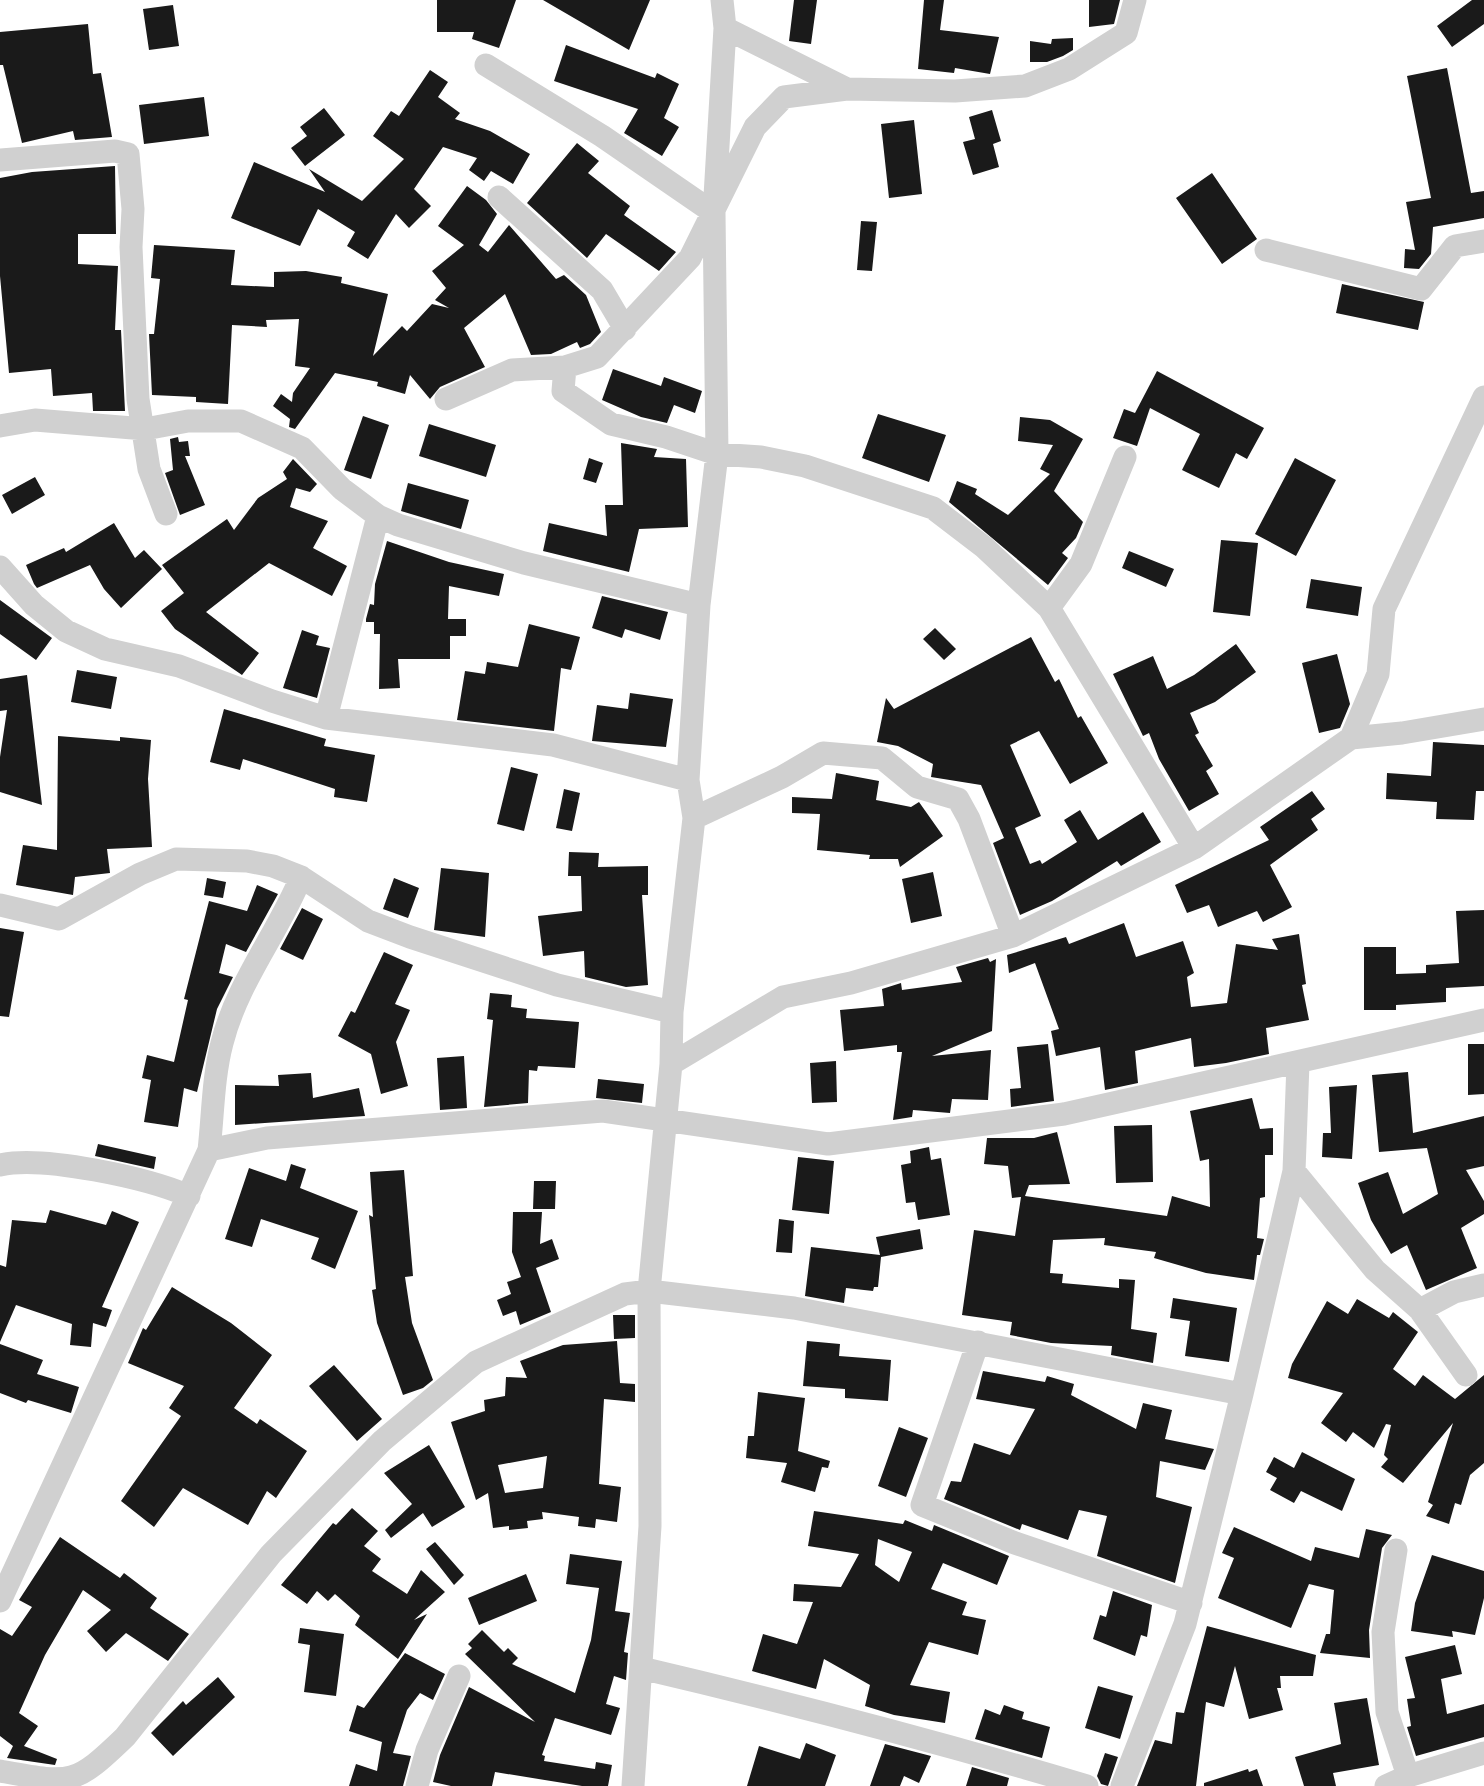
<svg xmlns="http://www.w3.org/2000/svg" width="1484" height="1786" font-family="Figtree,sans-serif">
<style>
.building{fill:#1a1a1a;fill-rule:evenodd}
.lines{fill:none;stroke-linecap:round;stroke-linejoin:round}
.minor{stroke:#d0d0d0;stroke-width:23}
</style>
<rect width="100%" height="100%" fill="#fff"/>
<path class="building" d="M437 0H516L499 48 472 39 474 32H437Z
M543 0H650L629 50Z
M794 0H817L811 44 789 41Z
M924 0H944L940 30 999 37 990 74 955 68 954 73 918 69Z
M1089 0H1120L1114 24 1089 27Z
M1472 0H1484V24L1452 47 1437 26Z
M173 5 179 46 149 50 143 9Z
M88 24 93 74 101 73 112 137 75 140 73 131 22 143 3 65H0V32Z
M1073 38V50L1063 56 1047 62H1030V41L1051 44 1052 39Z
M566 45 655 78 657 73 679 84 664 118 679 127 662 156 624 133 638 109 554 81Z
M1447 68 1471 193 1484 191V218L1433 227 1431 254 1419 269 1404 268 1405 249 1415 250 1406 202 1431 198 1407 76Z
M430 70 448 82 438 97 460 113 455 119 490 131 530 154 513 184 491 171 484 181 469 170 477 158 443 147 414 189 431 206 409 228 396 214 368 259 347 246 355 232 318 209 300 246 231 218 254 162 325 192 309 169 362 201 404 159 373 136 391 111 399 116Z
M204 97 209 136 144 144 139 105Z
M324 108 345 135 305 166 291 148 307 136 300 127Z
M992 110 1001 141 993 144 999 167 973 175 963 142 975 139 969 117Z
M914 120 922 194 889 198 881 124Z
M577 143 599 161 588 173 630 206 624 215 676 252 659 271 606 234 587 258 527 203Z
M115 166 116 234H78V264L118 266 115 330H121L125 411H93L92 393 53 396 51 369 9 373 0 276V178L32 172Z
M1212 173 1257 239 1222 264 1176 198Z
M467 186 486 200 497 214 479 245 488 252 509 225 556 279 564 275 586 295 601 332 590 344 580 348 577 342 551 354 531 355 505 294 464 328 485 367 440 387 430 399 410 375 405 394 377 386 378 382 335 373 295 429 289 427 290 419 273 406 281 394 292 402 293 393 310 368 295 366 299 319 266 320 267 327 232 325 228 404 196 402V397L152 395 149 334H154L160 279 151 278 154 245 235 250 231 285 274 287V272L306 271 342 277 341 283 388 294 373 356 402 326 407 331 432 304 449 308 435 300 446 288 432 271 464 245 438 226Z
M861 221 877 222 872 271 857 270Z
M1342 284 1424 302 1418 330 1336 313Z
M613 369 661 386 664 377 702 391 695 413 674 405 667 423 641 417 602 400Z
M1157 371 1264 428 1247 459 1236 453 1219 488 1182 470 1200 434 1150 408 1137 446 1113 438 1124 409 1135 413Z
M878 414 946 435 929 482 862 458Z
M363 416 389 425 371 479 344 470Z
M1020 417 1050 420 1083 439 1054 491 1083 522 1076 538 1062 553 1068 558 1048 585 949 502 957 481 977 489 975 494 1008 515 1050 474 1040 469 1053 445 1018 441Z
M429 424 496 445 486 477 419 456Z
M178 437 179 442 188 441 190 456H185L205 505 180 515 165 473 173 470 170 439Z
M621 443 657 449 654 457 686 459 688 527 639 529 629 572 543 551 549 523 607 536 605 505H623Z
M589 458 603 463 596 483 583 479Z
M1295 458 1336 480 1296 556 1255 534Z
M293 459 317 484 310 492 296 488 290 507 328 521 313 548 347 566 332 596 269 563 206 612 259 653 242 675 175 629 161 611 184 593 162 565 227 519 234 530 258 498 287 479 283 472Z
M35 477 45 495 12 514 2 495Z
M408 483 469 500 461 529 401 511Z
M114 523 135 558 144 550 162 569 121 608 104 589 90 565 37 588 34 584 26 565 64 548 66 552Z
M1221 540 1258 543 1250 616 1213 612Z
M387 541 449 562 504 574 499 596 449 586 448 619H466V636H450V659H398L400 688 379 689 380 634H374V622H366V619L370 604 374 605 375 584Z
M1129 551 1174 569 1166 587 1122 568Z
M1311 579 1362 587 1358 616 1306 608Z
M602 596 668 612 660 640 625 629 622 638 592 628Z
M0 600 52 638 36 660 0 634Z
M529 624 580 637 571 670 561 668 554 731 457 720 465 671 485 674 487 662 518 667Z
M935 628 956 649 944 660 923 639Z
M302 630 319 636 316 645 330 648 317 698 283 688Z
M1031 637 1055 682 1059 679 1078 718 1081 716 1108 763 1070 784 1039 731 1010 745 1041 816 1015 828 1030 864 1040 860 1042 864 1077 842 1064 820 1080 810 1098 840 1143 812 1161 842 1121 866 1117 861 1052 901 1020 915 993 843 1004 838 981 785 931 777 933 764 898 746 877 742 886 698 894 709Z
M1236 644 1256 672 1215 702 1190 713 1199 733 1195 735 1213 766 1206 771 1219 794 1189 811 1159 759 1149 733 1143 736 1113 674 1153 656 1167 689 1194 675Z
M1337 654 1350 704 1340 728 1319 733 1302 663Z
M77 670 117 677 111 709 71 702Z
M27 675 42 805 0 792V757L7 710 0 711V679Z
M630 693 673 699 666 747 592 741 597 705 628 709Z
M224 709 326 739 324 746 375 755 367 802 334 797 335 789 243 759 240 770 210 762Z
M58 736 120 741V737L151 740 148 779 152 847 107 849 110 873 75 877 73 895 16 885 23 845 57 850Z
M1433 742 1484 745V791H1476L1474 820 1436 819 1437 802 1386 799 1387 773 1431 776Z
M511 767 538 774 524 831 497 824Z
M836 773 879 781 876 800 911 807 919 802 943 836 900 867 898 859H869L870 855 817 850 820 814 792 813V797L832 799Z
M564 789 580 793 572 831 556 828Z
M1312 791 1325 809 1311 819 1318 830 1270 865 1292 907 1263 922 1257 911 1218 927 1209 905 1187 913 1175 885 1269 840 1260 827Z
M569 852 599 853 598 867 648 866V895H642L648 985 626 987 585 977 584 951 543 956 538 916 582 911 581 876H568Z
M441 868 489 873 485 937 434 930Z
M933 872 942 916 911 923 902 879Z
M207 878 226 882 223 898 204 895Z
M394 878 419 888 408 918 383 909Z
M257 885 278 894 246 952 226 944 219 973 233 977 217 1009 197 1092 184 1088 178 1127 144 1122 151 1080 142 1078 147 1055 174 1062 188 1000 184 999 209 901 247 911Z
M302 908 323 919 303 960 280 949Z
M1484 910V986L1446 988V1002L1396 1005V1010H1364V947H1396V974L1426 973V965L1459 963 1456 911Z
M1124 923 1136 957 1183 941 1194 973 1187 977 1191 1007 1227 1003 1236 944 1278 950 1272 939 1299 934 1306 984 1302 985 1309 1020 1266 1028 1269 1054 1226 1063 1194 1067 1191 1038 1135 1051 1138 1083 1105 1090 1100 1047 1056 1056 1051 1031 1059 1029 1035 963 1009 973 1007 955 1066 937 1069 944Z
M0 928 24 932 9 1017 0 1016Z
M384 952 413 965 395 1004 410 1010 396 1042 408 1086 381 1094 371 1054 338 1036 351 1011 355 1013Z
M988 958 990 962 996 959 992 1031 932 1056 991 1050 988 1100 952 1099 950 1113 913 1110 912 1117 893 1120 902 1052H897V1045L844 1051 840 1010 884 1006 882 989 901 983 902 990 962 982 956 967Z
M490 993 512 995 511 1007 527 1009 526 1018 579 1022 575 1068 538 1066 537 1071 529 1070 528 1103 484 1107 493 1020 487 1019Z
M1048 1044 1054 1101 1011 1107 1010 1089 1021 1088 1017 1047Z
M1468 1044H1484V1094L1468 1095Z
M464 1056 467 1108 440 1110 437 1058Z
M836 1061 837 1102 812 1103 810 1063Z
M1408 1072 1413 1133 1484 1116V1166L1466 1170 1484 1201V1214L1461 1228 1477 1268 1426 1290 1407 1245 1391 1254 1371 1220 1358 1183 1388 1172 1403 1214 1438 1194 1427 1148 1379 1152 1372 1075Z
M311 1073 313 1098 359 1088 365 1116 235 1125V1085L279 1086 278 1075Z
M598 1079 644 1084 642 1103 596 1098Z
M1357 1085 1352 1159 1322 1157 1323 1133H1331L1329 1087Z
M1252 1098 1260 1129 1273 1128V1155H1265V1197L1260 1198 1257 1238 1264 1239 1260 1255H1257L1254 1280 1206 1273 1154 1258 1156 1252 1104 1245 1105 1238 1053 1240 1050 1273 1063 1274 1062 1283 1119 1288V1279L1135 1280 1131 1329 1157 1333 1153 1363 1111 1355 1112 1346 1051 1343 1010 1335 1012 1322 962 1315 974 1230 1015 1236 1021 1197 1012 1198 1008 1166 984 1164 987 1138H1034L1057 1132 1070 1184 1029 1185 1025 1196 1167 1216 1172 1196 1210 1207 1209 1159 1200 1161 1190 1111Z
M1152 1125 1153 1182 1116 1183 1114 1126Z
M98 1144 156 1157 154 1169 95 1156Z
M929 1147 931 1160 941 1158 950 1215 918 1220 915 1202 906 1203 901 1165 911 1163 910 1151Z
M798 1157 834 1161 829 1214 792 1210Z
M291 1164 306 1169 300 1188 358 1211 335 1269 311 1259 319 1238 261 1219 252 1247 225 1239 249 1168 286 1181Z
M404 1170 413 1276 405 1277 412 1323 433 1380 423 1388 403 1395 377 1323 372 1290 376 1289 369 1215 373 1217 370 1172Z
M534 1181H556L555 1209H533Z
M50 1210 106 1225 112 1211 139 1222 102 1307 112 1310 106 1327 93 1323 91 1347 70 1345 72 1324 16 1305 0 1342V1265L6 1267 12 1220 46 1223Z
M513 1212H542L540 1244 552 1239 559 1259 536 1268 551 1312 520 1325 516 1311 503 1316 497 1300 511 1294 507 1282 521 1277 512 1252Z
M779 1219 794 1221 792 1253 776 1252Z
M920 1229 923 1249 881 1257 878 1287H874L873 1291 846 1288 844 1303 805 1296 811 1247 880 1255 876 1237Z
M172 1287 231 1323 272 1355 234 1408 257 1424 260 1419 307 1451 276 1498 267 1491 248 1525 183 1488 154 1527 121 1501 181 1416 169 1408 184 1386 128 1363 143 1328 146 1330Z
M1173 1298 1237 1308 1229 1362 1185 1356 1190 1321 1170 1318Z
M1357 1299 1389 1318 1393 1312 1418 1332 1393 1369 1415 1386 1423 1375 1455 1399 1484 1375V1463L1470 1475 1461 1505 1455 1503 1449 1524 1426 1516 1433 1505 1428 1502 1453 1423 1403 1483 1381 1467 1388 1459 1384 1455 1391 1425 1386 1424 1374 1448 1353 1432 1346 1442 1321 1423 1343 1393 1288 1378 1292 1364 1327 1301 1348 1314Z
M613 1315H635V1338L614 1339Z
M617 1341 620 1383 635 1384V1402L604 1399 599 1484 621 1487 617 1522 596 1519 595 1528 578 1526 579 1517 542 1512 543 1519 527 1521 528 1528 509 1530V1526L493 1528 488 1493 476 1500 451 1422 485 1411 484 1400 505 1396 506 1377 527 1378 520 1361 563 1345ZM547 1456 543 1488 505 1493 498 1465Z
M807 1341 840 1344 839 1356 891 1360 888 1401 845 1398V1389L803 1386Z
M0 1344 43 1360 37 1374 79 1387 71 1413 28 1400 26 1403 0 1393Z
M334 1365 382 1419 357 1441 309 1386Z
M983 1371 1045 1382 1047 1376 1074 1384 1071 1395 1136 1429 1143 1403 1172 1410 1165 1439 1214 1449 1205 1470 1160 1461 1156 1497 1192 1507 1175 1583 1097 1556 1107 1516 1079 1510 1068 1540 1022 1524 1020 1530 944 1499 951 1481 961 1482 974 1443 1010 1455 1035 1409 976 1399Z
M758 1392 805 1398 798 1451 830 1461 828 1468 822 1467 815 1492 781 1482 787 1463 746 1458 748 1436H754Z
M899 1427 928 1438 906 1497 878 1486Z
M429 1445 465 1507 432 1527 423 1513 391 1538 385 1530 412 1504 384 1473Z
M1302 1452 1355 1479 1342 1511 1301 1491 1294 1503 1270 1490 1277 1478 1266 1472 1274 1457 1294 1468Z
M352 1508 378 1531 364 1546 381 1559 372 1571 407 1594 421 1570 445 1592 414 1620 427 1614 398 1659 355 1625 360 1616 335 1594 328 1601 317 1591 307 1604 281 1585 333 1523 336 1525Z
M814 1511 903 1524 905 1520 932 1531 934 1525 1009 1556 997 1585 943 1563 931 1589 967 1602 962 1615 986 1620 978 1655 929 1642 910 1685 950 1692 945 1723 894 1715 865 1706 870 1685 824 1659 816 1689 752 1671 763 1634 797 1644 813 1602 793 1601 794 1584 841 1587 859 1554 808 1546ZM878 1539 912 1552 899 1582 875 1565Z
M1234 1527 1311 1561 1315 1547 1359 1558 1366 1529 1392 1535 1382 1548 1369 1630 1370 1658 1320 1653 1326 1634H1330L1334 1590 1309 1584 1291 1628 1218 1598 1234 1558 1222 1553Z
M60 1537 120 1578 124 1573 157 1598 150 1608 189 1634 168 1661 126 1633 106 1652 87 1631 111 1610 83 1590 45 1655 19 1713 38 1726 24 1746 57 1759 55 1765 7 1758 13 1746 0 1736V1629L12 1636 32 1607 19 1600Z
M435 1542 464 1575 454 1585 426 1549Z
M570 1554 622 1561 615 1611 630 1613 624 1652 628 1653 626 1680 614 1676 606 1704 620 1708 611 1735 555 1718 542 1755 545 1756 544 1761 595 1769 596 1762 612 1765 608 1786H582L495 1772 492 1786H451L433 1782 440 1755 469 1687 535 1722 465 1654 472 1648 468 1644 482 1630 504 1652 508 1648 518 1658 512 1664 575 1693 591 1640 599 1588 566 1584Z
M1432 1555 1484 1571V1598L1475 1635 1452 1631 1453 1637 1411 1631 1415 1603Z
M526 1574 537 1601 479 1625 468 1598Z
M1113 1591 1152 1605 1147 1637 1141 1635 1135 1656 1093 1639 1100 1615 1106 1617Z
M1207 1626 1316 1655 1313 1676H1280L1281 1688H1277L1283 1710 1249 1719 1235 1666 1224 1707 1206 1702 1196 1786H1137L1155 1740 1172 1744 1176 1712 1184 1713Z
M300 1628 344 1634 336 1696 304 1692 310 1645 298 1643Z
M1455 1645 1462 1674 1441 1679 1447 1714 1484 1704V1737L1416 1756 1407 1727 1411 1726 1407 1699 1415 1698 1405 1657Z
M405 1653 445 1674 433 1700 420 1693 407 1710 393 1753 411 1756 403 1786H349L356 1764 377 1771 382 1742 349 1731 357 1705 364 1708Z
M218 1677 235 1697 173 1756 151 1733 183 1701 186 1705Z
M1098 1686 1133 1696 1120 1739 1085 1728Z
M1367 1698 1379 1765 1333 1773 1336 1786H1304L1295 1757 1341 1744 1334 1703Z
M1004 1705 1024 1712 1022 1719 1050 1727 1042 1758 975 1739 985 1709 1000 1715Z
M806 1743 836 1755 825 1786H747L759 1746 800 1759Z
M885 1744 931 1756 919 1783 904 1776 900 1786H870Z
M1105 1753 1118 1757 1108 1786 1101 1784 1097 1776Z
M972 1767 1009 1778 1007 1786H966Z
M1248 1769 1249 1772 1257 1769 1263 1786H1204V1783Z"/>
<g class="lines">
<path class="minor" d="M725 28 847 89
M486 65 602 136 714 213
M0 160 115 151 128 154 133 209 131 247 138 399 149 469 166 514
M499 197 602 290 625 329
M1266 250 1421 289 1455 246 1484 241
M565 367 563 391 611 424 666 437 717 454 761 457 805 466 933 508 984 547 1049 608 1194 848
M446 399 512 370 565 367 597 357 690 258 755 127 784 97 847 89 955 91 1025 86 1069 69 1126 33 1135 0
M0 426 35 420 145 429 188 421H241L302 448 342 489 378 516 398 525 524 563 699 605
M0 567 34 605 66 631 105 649 179 666 272 701 326 718 553 745 688 780
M1049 608 1081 564 1125 457
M326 718 378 516
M1351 738 1378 674 1384 609 1484 397
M694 818 782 777 823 753 882 758 917 787 958 799 969 819 1013 936
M0 905 59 919 140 874 176 859 247 861 273 866 301 877 368 921 410 937 557 985 672 1012
M671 1064 783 997 851 983 1013 936 1194 848 1351 738 1402 733 1484 719
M209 1150C213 1115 213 1077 222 1043 237 983 278 933 301 877
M0 1165C42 1155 148 1178 189 1196
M1294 1171 1375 1270 1420 1310 1454 1292 1484 1285
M1420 1310 1466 1375
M978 1342 922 1505 1015 1543 1191 1603
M1396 1550 1383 1632 1387 1712 1408 1776
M0 1601 209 1150 267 1138 603 1111 828 1144 1064 1114 1484 1020
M641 1668C790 1703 939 1742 1087 1786
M0 1771C72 1784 74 1786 125 1737L271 1554 382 1441 476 1362 625 1294 649 1291 794 1308 1242 1394
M417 1786 427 1750 459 1676
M633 1786 650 1526 649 1291 671 1064 672 1012 694 818 688 780 699 605 717 454 714 213 725 28 722 0
M1122 1786 1185 1624 1242 1394 1294 1171 1298 1063
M1386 1786 1408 1776 1484 1753"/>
</g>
</svg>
